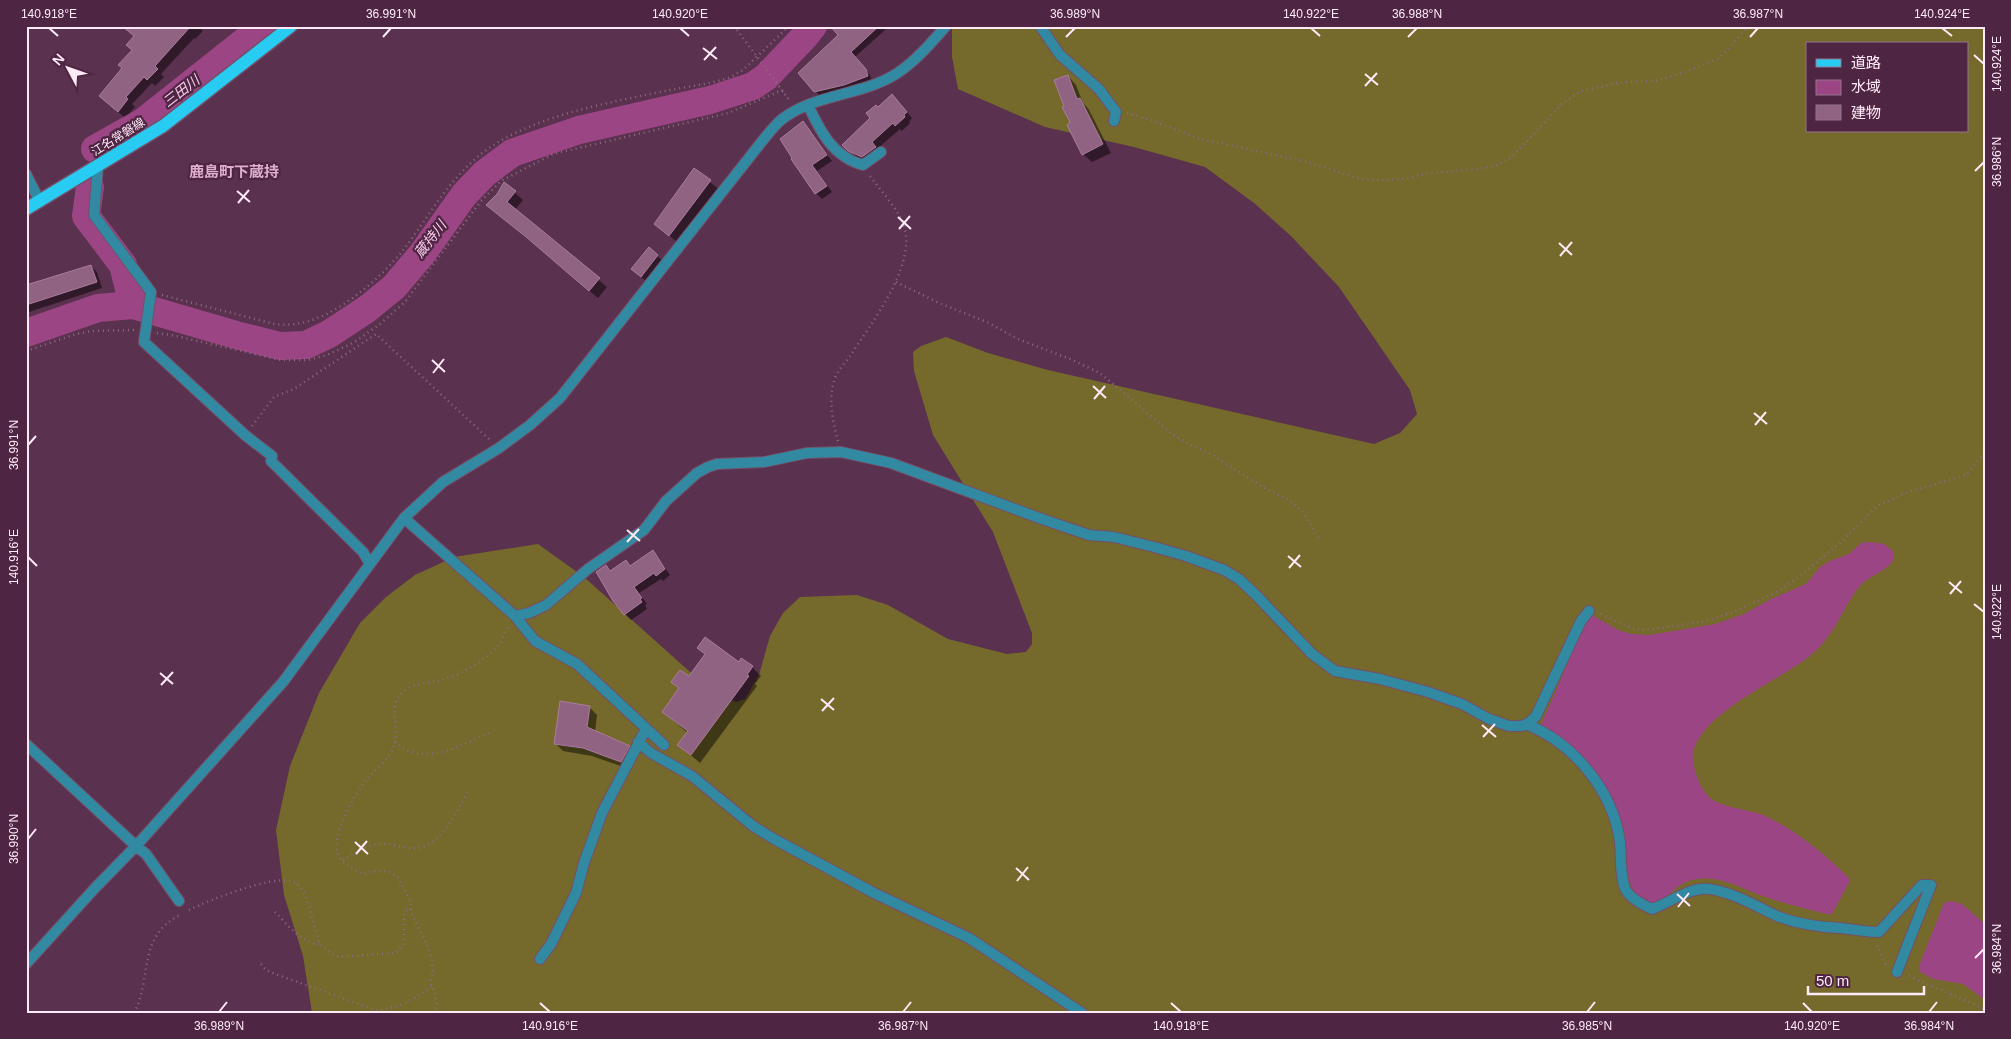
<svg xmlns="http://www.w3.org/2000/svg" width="2011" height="1039" font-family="Helvetica,'Noto Sans JP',sans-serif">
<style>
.forest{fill:#756a2c;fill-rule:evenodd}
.water{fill:#9c4584}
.shadow{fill:#0007}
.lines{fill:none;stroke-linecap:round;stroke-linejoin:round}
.river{stroke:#9c4584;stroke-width:28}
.building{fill:#916383;stroke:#ab7c9c}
.minor-casing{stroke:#744f69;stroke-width:12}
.primary-casing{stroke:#744f69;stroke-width:15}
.path{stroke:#8d6a82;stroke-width:2.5;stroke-dasharray:1 4;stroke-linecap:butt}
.minor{stroke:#328aa2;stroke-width:10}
.primary{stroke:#28ccf3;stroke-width:12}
.ticks{fill:none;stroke:#ffeaf7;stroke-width:2}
.labels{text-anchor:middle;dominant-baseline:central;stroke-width:4.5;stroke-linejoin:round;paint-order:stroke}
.street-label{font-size:12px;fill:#ffeaf7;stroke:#4e2643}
.water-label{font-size:14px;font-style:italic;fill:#fcccec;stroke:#4e2643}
.quarter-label{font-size:15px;font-weight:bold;fill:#dfadce;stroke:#4e2643}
.neatline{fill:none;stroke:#ffeaf7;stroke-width:2}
.ticks-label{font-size:12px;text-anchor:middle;fill:#ffeaf7}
</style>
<rect width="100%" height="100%" fill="#5a314e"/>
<path class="forest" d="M952 26H1985V1013H312L303 956 284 895 276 830 290 766 319 693 360 623 386 597 415 575 454 557 538 544 584 577 709 689 736 702 745 699 759 675 770 636 783 613 800 597 857 595 888 605 948 639 1007 654 1026 652 1032 644V633L993 532 933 435 914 371 913 352 921 346 946 337 988 353 1048 370 1374 444 1400 433 1417 414 1410 390 1339 287 1291 236 1254 203 1205 167 1134 147 1045 127 958 89 952 57ZM1807 44H1967V131H1807Z"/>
<path class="water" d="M1870 542 1884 544 1893 551 1894 559C1884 574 1869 575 1859 587 1841 610 1836 634 1811 655 1781 680 1703 711 1693 752 1692 757 1694 765 1695 771 1698 780 1702 790 1709 797 1721 808 1748 809 1763 815 1794 829 1824 853 1848 877L1850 881 1832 914H1826C1807 909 1787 904 1768 898 1746 891 1723 876 1699 879 1695 879 1688 881 1684 883 1670 890 1660 910 1642 899 1621 887 1629 846 1623 825 1610 784 1579 745 1541 725L1586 621 1592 615 1618 630 1631 634 1649 635 1715 624 1744 614 1771 599 1799 587 1807 583 1820 567 1830 561 1849 554 1861 543Z
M1951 901 1962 904 1985 924V1000L1963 984 1933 979 1920 972 1919 966 1944 903Z"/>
<path class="shadow" d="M126 26H198L203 31 195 39 194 38 161 74 164 77 155 86 152 83 132 104 135 107 125 118 108 103 133 50 135 37Z
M842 26H883L886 29 855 57 870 75 872 81 821 97 815 91 840 35Z
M1068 76 1076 85 1083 103 1088 108 1111 153 1092 162 1083 154 1072 123Z
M898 102 912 118 909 122 910 123 902 131 900 129 877 149 869 163 856 156 844 145 872 118 878 108Z
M803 123 832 161 817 171 832 192 822 199 816 193 794 158Z
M694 170 720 190 679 244 656 224Z
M505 184 523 200 515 210 607 287 598 298 487 205Z
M649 249 664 262 647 282 639 275Z
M91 266 97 272 102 288 26 313V286Z
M653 552 670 575 663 581 661 579 639 593 647 604 645 605 647 609 631 620 625 614 606 566 612 572 631 567Z
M739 664 752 667 761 676 755 684 757 686 700 763 679 745 688 733 663 712 680 689 673 682Z
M589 707 597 715 595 732 629 747 637 754 629 769 592 756 563 751 555 743Z"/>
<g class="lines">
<path class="river" d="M95 149 143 122 264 26
M90 187 86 216 123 265 133 305
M26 333 98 308 133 305 236 335 280 346 306 345 329 334 367 309 394 287 422 254 464 195 484 174 512 153 579 130 710 100 753 86 766 77 806 35 813 26"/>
</g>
<path class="building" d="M122 26H191L155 66 158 69 147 80 144 77 126 97 128 99 118 112 99 96 122 68 118 65 132 50 126 45 134 36Z
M830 26H879L851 52 866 69 868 76 844 85 814 92 798 73 838 35Z
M1068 75 1077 99 1080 98 1103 144 1082 155 1067 125 1070 122 1062 107 1064 106 1054 80Z
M892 94 907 112 904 115 905 117 895 126 893 123 872 142 876 147 862 157 848 151 842 145 870 118 866 113 876 105 878 107Z
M803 121 827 155 812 165 827 186 815 194 791 159 792 158 780 139Z
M694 168 711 180 669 236 654 224Z
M504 182 516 191 507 202 600 278 589 291 526 237 486 205 497 194Z
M649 247 658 255 641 277 631 269Z
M91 265 97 282 26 305V285Z
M653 550 665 569 656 576 654 573 634 587 642 598 640 599 642 602 624 615 613 601 596 572 606 565 610 571 626 560 630 566Z
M705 637 739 662 741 658 753 666 747 675 749 676 691 755 677 745 688 731 662 712 679 688 671 682 680 670 689 676 705 654 697 648Z
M560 701 590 706 587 727 630 746 621 762 583 748 554 744Z"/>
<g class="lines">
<defs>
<path id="minor" d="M1040 26 1060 55 1099 89 1116 112 1114 121
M808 105C820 131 833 157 863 165L881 152
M98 166 94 215 151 292 144 342 245 435 272 456 271 461 363 552 370 564
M26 174 40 202
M404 518 515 616 535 641 577 664 664 745
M515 616 529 613 546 605 588 569 644 530 666 501 697 473 708 467 717 464 764 462 807 453 841 452 891 463 1042 519 1089 535 1114 537 1154 547 1186 556 1224 570 1239 579 1257 596 1312 654 1335 671 1380 679 1428 692 1462 704 1489 719 1509 726H1522L1530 722 1536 716 1581 621 1589 611
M1526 724C1574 743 1613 791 1620 842 1621 854 1620 883 1627 892 1633 900 1643 905 1652 909 1671 902 1689 887 1709 889 1730 891 1758 907 1777 916 1797 924 1819 927 1840 928 1853 929 1866 932 1879 932L1919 888 1922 885H1931L1897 972
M638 742 651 753 692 776 753 826 774 839 874 893 969 938 1082 1013
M26 744 136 846 146 854 179 901
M540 959 551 944 576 893 584 863 602 813 646 729
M26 964 95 888 136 846 283 682 404 518 443 482 499 448 530 425 560 398 763 140C769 133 774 126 781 120 813 94 861 96 896 74 915 62 931 43 946 26"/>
<path id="primary" d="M26 209 163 126 291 26"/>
</defs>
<use href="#minor" class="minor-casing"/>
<use href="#primary" class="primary-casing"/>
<path class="path" d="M734 26 790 101
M1127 113 1151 120 1200 139 1304 161 1361 179 1380 180 1405 179 1429 173 1479 169 1497 165 1512 157 1564 102 1581 91 1622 82 1655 81 1691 70 1719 58 1749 26
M896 282 939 303 987 322 1018 339 1070 359 1100 373 1176 437 1214 456 1261 486 1289 500 1302 511 1320 540
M162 295 274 324C283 325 292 325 301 323 338 316 381 278 404 249 426 220 446 185 474 160 522 116 613 102 675 89 694 86 713 83 731 77L743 70 789 26
M157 333 176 336 281 360H307L327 355 353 343 380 324 405 302 481 201 501 181 553 154 728 113 778 92 784 91
M26 351 76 334 92 331 134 330
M252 426 274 397 294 389 376 334 489 439
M838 441C833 422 828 401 834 381 836 372 845 363 850 356 871 324 917 265 904 226 900 212 879 188 870 176
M1601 614 1631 628 1645 630 1702 622 1731 613 1781 590 1804 573 1842 541 1877 506 1905 493 1966 475 1985 452
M395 742C424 768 458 746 489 733
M343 860C353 854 366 845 378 844 393 842 410 853 425 846 446 837 457 810 468 792
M189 910C210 900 269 876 291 881 298 883 301 888 305 894L320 944 333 954 340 957 396 953 404 944V916L405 911 411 909
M275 912C288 925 301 943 320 944
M1877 945 1886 965
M261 964 266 970 275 974 376 1010C397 1009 416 999 432 986
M1909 976 1985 1009
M134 1013C153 977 136 936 182 914
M433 1013 437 1005 434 991 430 983 433 971 432 961 429 949 412 915 410 900 398 878 388 871H373L365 874C355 871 343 865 338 854 330 837 356 792 367 779 376 769 389 759 394 746 400 731 389 705 400 695 411 682 428 684 442 680 462 674 488 660 500 643 503 638 504 632 508 627"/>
<use href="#minor" class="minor"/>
<use href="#primary" class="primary"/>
</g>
<path class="ticks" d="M49 28 58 36M680 28 689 36M1311 28 1320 36M1942 28 1952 36M383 37 391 28M1066 37 1075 28M1408 37 1417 28M1750 37 1758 28M703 48 717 59M1974 55 1984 64M704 60 716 47M1365 74 1378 85M1365 86 1377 73M1975 171 1984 162M237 191 250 202M238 203 249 190M898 217 911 229M899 229 910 216M1559 243 1572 255M1560 256 1572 242M432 360 445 372M433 373 444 359M1093 386 1106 398M1094 399 1105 386M1754 413 1767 424M1755 425 1766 412M28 445 36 436M627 530 640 541M627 542 639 529M1288 556 1301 567M28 557 37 566M1289 568 1300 555M1949 582 1962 593M1950 594 1961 581M1974 604 1984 612M160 673 173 684M161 685 173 672M821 699 834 710M822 711 834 698M1482 725 1496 737M1483 737 1495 724M28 839 36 829M355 842 368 854M356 854 367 841M1016 868 1029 880M1017 881 1028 867M1677 894 1690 906M1678 907 1689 893M1975 958 1984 949M540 1003 550 1012M1171 1003 1181 1012M1803 1003 1812 1012M219 1012 227 1002M903 1012 911 1002M1587 1012 1595 1002M1929 1012 1937 1002"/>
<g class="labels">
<g class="street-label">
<text transform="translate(118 137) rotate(-32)">江名常磐線</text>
</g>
<g class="water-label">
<text transform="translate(181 91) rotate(-38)">三田川</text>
<text transform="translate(430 239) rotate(-52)">蔵持川</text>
</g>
<g class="quarter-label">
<text x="234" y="171">鹿島町下蔵持</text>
</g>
</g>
<rect width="2011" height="1039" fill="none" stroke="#4e2643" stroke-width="55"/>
<rect x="1806" y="42" width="162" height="90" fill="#4e2643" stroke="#95748b"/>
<rect x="1816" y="59" width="25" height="8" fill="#28ccf3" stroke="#95748b"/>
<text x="1851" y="68" font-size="15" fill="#ffeaf7">道路</text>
<rect x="1816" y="80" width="25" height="15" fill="#9c4584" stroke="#95748b"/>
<text x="1851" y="92" font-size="15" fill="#ffeaf7">水域</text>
<rect x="1816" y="105" width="25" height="15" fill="#916383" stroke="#95748b"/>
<text x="1851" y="118" font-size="15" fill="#ffeaf7">建物</text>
<g transform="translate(68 68) rotate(311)" stroke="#4e2643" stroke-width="4" paint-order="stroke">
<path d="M0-4L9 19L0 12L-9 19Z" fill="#ffeaf7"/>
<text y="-8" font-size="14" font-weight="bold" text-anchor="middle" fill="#ffeaf7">N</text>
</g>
<path d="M1808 986v8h116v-8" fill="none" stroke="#ffeaf7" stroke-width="2.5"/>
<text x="1816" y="986" font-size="15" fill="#ffeaf7" stroke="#4e2643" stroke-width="4" paint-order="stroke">50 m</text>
<rect x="28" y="28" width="1956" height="984" class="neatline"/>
<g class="ticks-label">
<text x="49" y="18">140.918°E</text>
<text x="391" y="18">36.991°N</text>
<text x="680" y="18">140.920°E</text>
<text x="1075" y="18">36.989°N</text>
<text x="1311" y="18">140.922°E</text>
<text x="1417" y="18">36.988°N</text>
<text x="1758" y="18">36.987°N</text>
<text x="1942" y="18">140.924°E</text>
<text transform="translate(1997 64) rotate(-90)" y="4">140.924°E</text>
<text transform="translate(1997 162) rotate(-90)" y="4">36.986°N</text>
<text transform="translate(14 445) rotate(-90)" y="4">36.991°N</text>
<text transform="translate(14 557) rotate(-90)" y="4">140.916°E</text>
<text transform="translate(1997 612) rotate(-90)" y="4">140.922°E</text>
<text transform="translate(14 839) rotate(-90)" y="4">36.990°N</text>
<text transform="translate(1997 949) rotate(-90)" y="4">36.984°N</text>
<text x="219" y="1030">36.989°N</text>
<text x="550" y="1030">140.916°E</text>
<text x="903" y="1030">36.987°N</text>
<text x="1181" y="1030">140.918°E</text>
<text x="1587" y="1030">36.985°N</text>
<text x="1812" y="1030">140.920°E</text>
<text x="1929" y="1030">36.984°N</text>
</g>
</svg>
